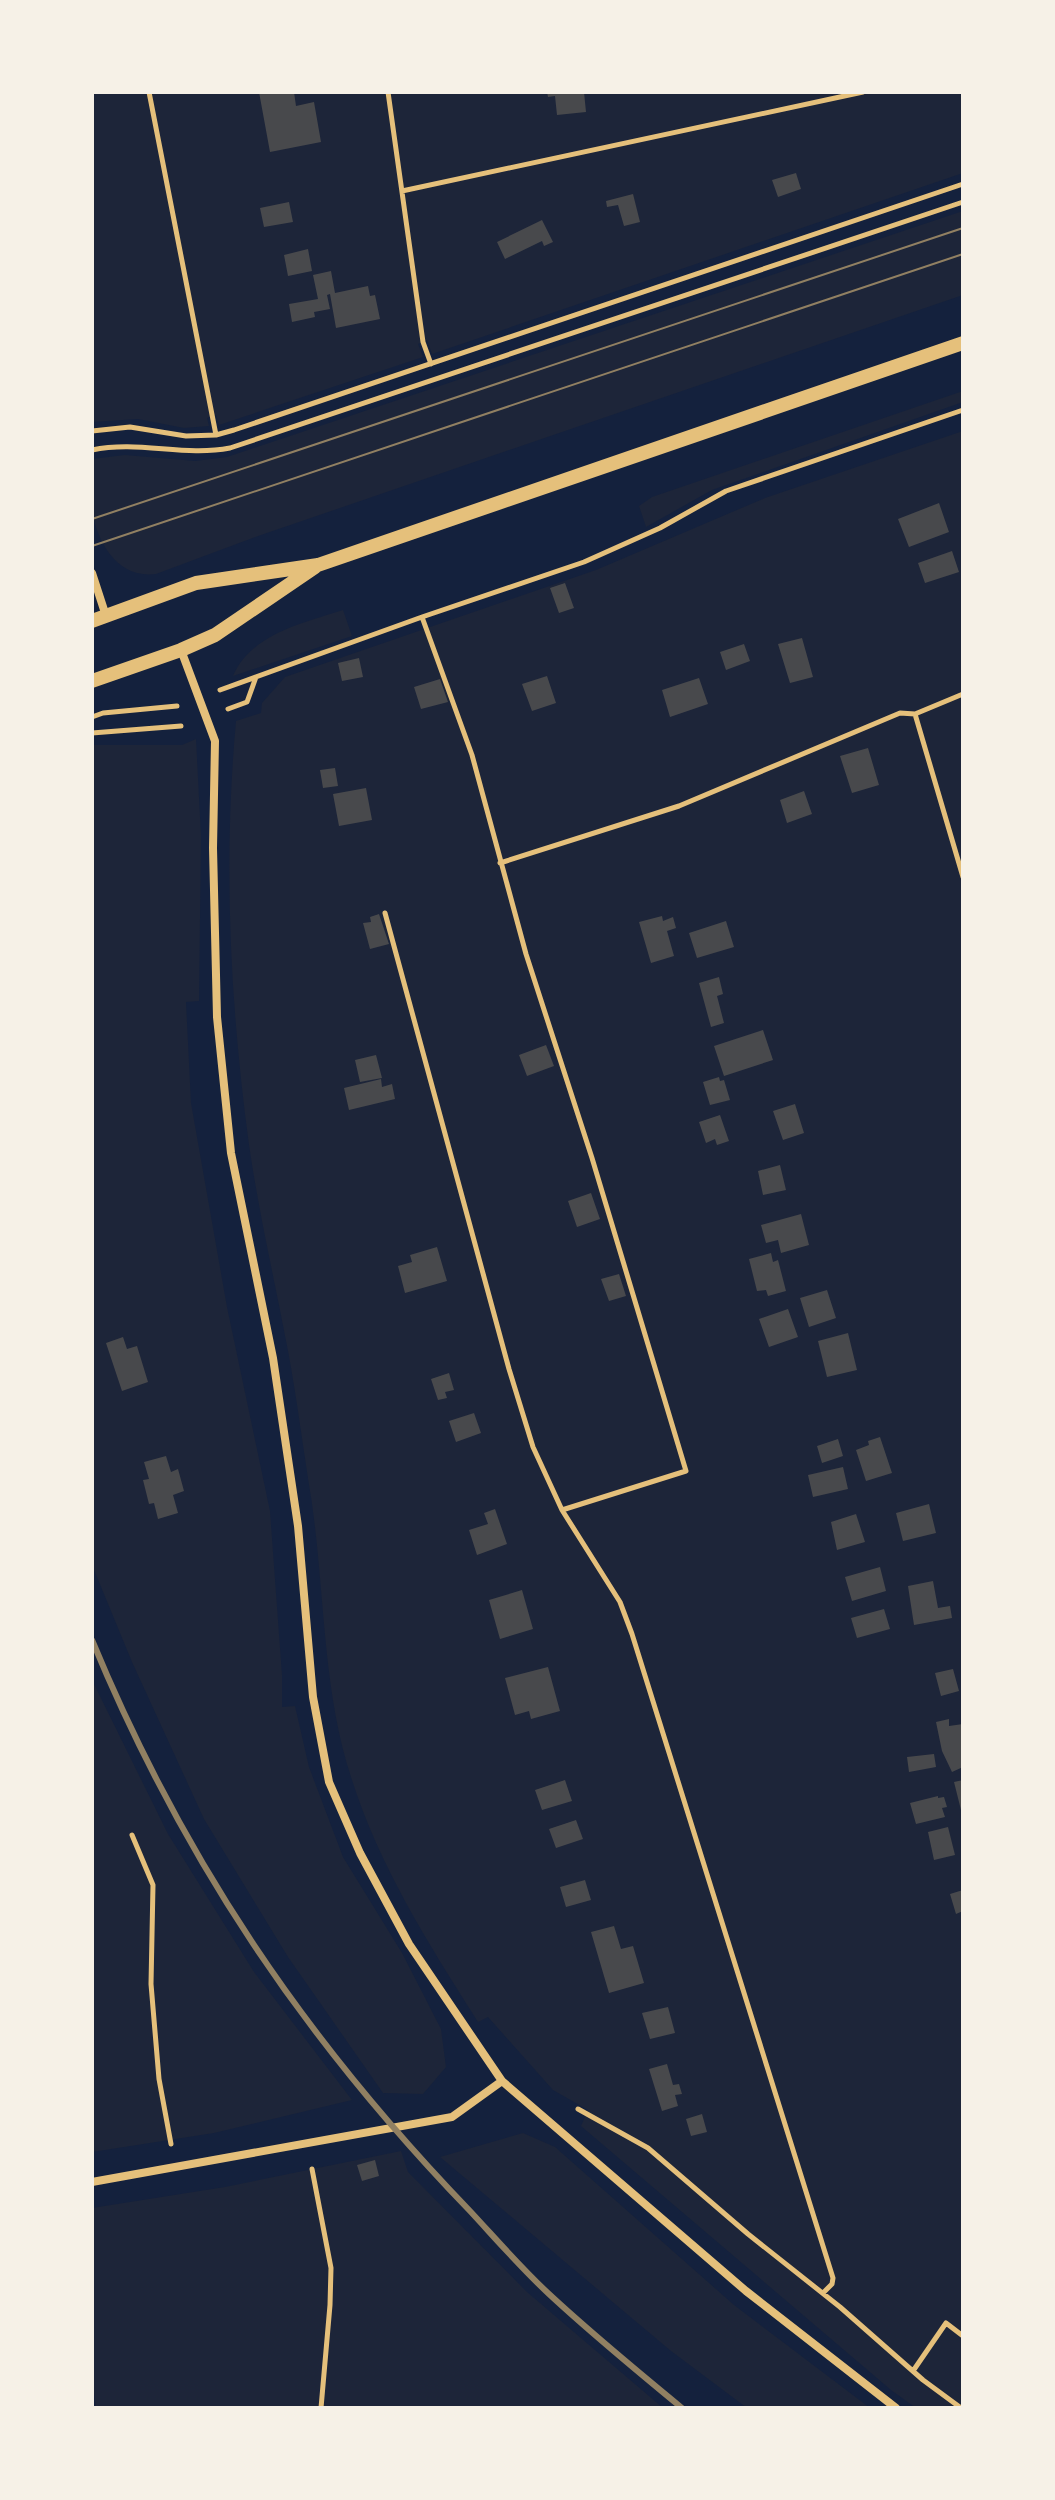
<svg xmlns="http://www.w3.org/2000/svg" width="1055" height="2500" font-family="'Titillium Web',sans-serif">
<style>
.green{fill:#1d2539}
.building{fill:#48494c}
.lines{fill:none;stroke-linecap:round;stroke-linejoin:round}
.path{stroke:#e5c07b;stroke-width:5}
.minor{stroke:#e5c07b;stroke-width:8}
.tertiary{stroke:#e5c07b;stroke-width:14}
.tram{stroke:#918062;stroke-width:2}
.rail{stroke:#918062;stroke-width:6}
</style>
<rect width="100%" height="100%" fill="#14213d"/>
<path class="green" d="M92 92H963V173L432 354 427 340 418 344 423 357 219 425 216 415 207 418 209 426 184 428 138 419 92 422Z
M963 211V295L261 535 156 574C118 579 97 543 92 510 90 494 92 475 92 459L125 455 195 461 227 457Z
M963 391V402L712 490 646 527 639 506 652 497Z
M963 431V2408H916L891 2390 581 2126 588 2110 553 2090 488 2017 478 2022C428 1943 379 1866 351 1777 322 1688 325 1590 311 1497 303 1448 297 1399 288 1351 275 1282 259 1214 249 1145 230 1005 223 862 236 721L261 713 262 703 285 677 596 570 765 498Z
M343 610 352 636 233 676C251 634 303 623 343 610Z
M196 739 201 836 199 1001 186 1002 191 1103 227 1307 270 1511 282 1675V1707L295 1706 309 1767 343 1857 402 1953 441 2029 446 2067 423 2094 383 2093 288 1957 204 1819 132 1662 92 1565V745H182Z
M92 1680 168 1834 254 1972 352 2100 214 2133 92 2152Z
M523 2133 555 2147 734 2305 870 2408H747L671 2351 440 2157Z
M401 2151 408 2172 527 2292 663 2408H96L92 2379V2208L225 2187Z"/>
<path class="building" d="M259 92H294L296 106 314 102 321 142 270 152Z
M547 92H584L586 112 557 115 555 96 548 97Z
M796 173 801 189 778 197 772 180Z
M633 194 640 222 624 226 618 205 607 207 606 201Z
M289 202 293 222 264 227 260 208Z
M542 220 553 242 544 246 542 241 505 259 497 242Z
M308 249 312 271 288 276 284 255Z
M331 271 335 293 368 286 370 296 375 295 380 319 336 328 330 294 327 295 330 309 314 312 315 317 292 322 289 304 318 299 313 275Z
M939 503 949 532 909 547 898 519Z
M952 551 959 572 925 583 918 563Z
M565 583 574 608 559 613 550 588Z
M802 638 813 677 790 683 778 644Z
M744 644 750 661 726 670 720 652Z
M359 658 363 677 342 681 338 663Z
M547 676 556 703 532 711 522 684Z
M699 678 708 704 670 717 662 690Z
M440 679 448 702 421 709 414 687Z
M868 748 879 785 852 793 840 756Z
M335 768 338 786 323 788 320 770Z
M366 788 372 820 339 826 333 794Z
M804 791 812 814 787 823 780 800Z
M379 914 389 944 370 949 363 923 371 922 370 917Z
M662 916 663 921 673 917 676 928 667 931 674 956 651 963 639 922Z
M726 921 734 947 697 958 689 933Z
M719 977 723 994 717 996 724 1023 711 1027 699 983Z
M763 1030 773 1060 724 1076 714 1046Z
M546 1045 554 1066 527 1076 519 1055Z
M376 1055 382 1078 360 1082 355 1060Z
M719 1077 720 1081 724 1080 730 1100 710 1105 703 1082Z
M381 1079 382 1087 392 1084 395 1099 349 1110 344 1088Z
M795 1104 804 1133 783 1140 773 1111Z
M720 1115 729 1141 717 1145 715 1139 706 1143 699 1122Z
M780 1165 786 1190 763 1195 758 1171Z
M591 1193 600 1219 577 1227 568 1201Z
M801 1214 809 1245 781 1253 778 1240 766 1243 761 1225Z
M437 1247 447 1281 405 1293 398 1266 412 1262 410 1255Z
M771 1253 773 1262 778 1260 786 1291 768 1296 766 1290 757 1291 749 1259Z
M619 1274 626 1296 609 1301 601 1279Z
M827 1290 836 1318 809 1327 800 1298Z
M788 1309 798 1337 769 1347 759 1319Z
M848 1333 857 1370 827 1377 818 1341Z
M123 1337 127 1349 137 1346 148 1382 122 1391 106 1343Z
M449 1373 454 1390 445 1392 447 1398 438 1400 431 1379Z
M474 1413 481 1433 456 1442 449 1421Z
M880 1437 892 1473 866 1481 856 1450 869 1445 868 1441Z
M838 1439 843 1456 822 1463 817 1446Z
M166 1456 171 1472 178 1469 184 1491 173 1495 178 1513 158 1519 154 1503 149 1504 143 1480 149 1479 144 1462Z
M843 1467 848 1489 813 1497 808 1475Z
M929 1504 936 1533 903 1541 896 1513Z
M495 1509 507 1544 477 1555 469 1530 488 1524 484 1513Z
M856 1514 865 1542 837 1550 831 1522Z
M880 1567 886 1591 852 1601 845 1577Z
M933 1581 938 1608 950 1606 952 1618 914 1625 908 1586Z
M522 1590 533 1629 500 1639 489 1600Z
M884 1609 890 1629 857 1638 851 1618Z
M548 1667 560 1711 531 1719 529 1711 515 1715 505 1678Z
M953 1669 959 1691 941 1696 935 1673Z
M949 1719V1726L963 1724V1747H961L963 1767 952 1772 942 1751 936 1722Z
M934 1754 936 1767 909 1772 907 1757Z
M565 1780 572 1801 542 1810 535 1790Z
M963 1780V1814H962L954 1782Z
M938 1796V1798L944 1797 947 1807 942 1808 945 1817 916 1824 910 1803Z
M576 1820 583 1839 556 1848 549 1829Z
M948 1827 955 1855 934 1860 928 1832Z
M585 1880 591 1900 566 1907 560 1887Z
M963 1890V1911L956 1914 950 1894Z
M614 1926 621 1949 633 1946 644 1983 609 1993 591 1932Z
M668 2007 675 2033 650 2039 642 2013Z
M667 2064 673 2085 679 2084 682 2094 675 2095 678 2106 662 2111 649 2069Z
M702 2114 707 2132 691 2136 686 2119Z
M375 2160 379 2176 362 2181 357 2165Z"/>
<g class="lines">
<path class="path" d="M149 92 216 435
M388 92 423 342 431 364
M402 191 863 92
M92 431 130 427 186 436 216 435 234 430 963 184
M92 450C139 440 183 457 230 448L963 202
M422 617 472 755 526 954 592 1158 686 1471 562 1510
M220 690 422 617 584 562 660 528 726 491 963 410
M963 694 915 714 963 877
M228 709 247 702 256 677
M92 717 103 713 177 706
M92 733 181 726
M500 863 679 806 900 713 915 714
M385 913 509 1369 533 1447 562 1510 620 1602 632 1634 833 2278 832 2284 823 2293
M132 1835 153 1885 151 1984 159 2079 171 2144
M578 2109 648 2148 748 2234 840 2307 923 2380 961 2408
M312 2169 331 2268 330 2305 321 2408
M913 2371 946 2323 963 2336"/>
<path class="minor" d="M92 573 106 616
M181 650 215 741 213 848 217 1017 231 1153 273 1358 298 1526 313 1697 329 1782 360 1853 409 1944 502 2081 746 2291 896 2408
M92 2182 452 2117 502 2081"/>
<path class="tertiary" d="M92 621 196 583 318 565 963 343
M92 681 181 650 215 635 315 567"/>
<path class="tram" d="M92 519 963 228
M92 546 963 254"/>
<path class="rail" d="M92 1640C183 1860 305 2040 470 2211 496 2239 521 2268 549 2294 592 2334 637 2371 682 2408"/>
</g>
<rect width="1055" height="2500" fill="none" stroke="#f6f1e7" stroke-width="188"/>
</svg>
